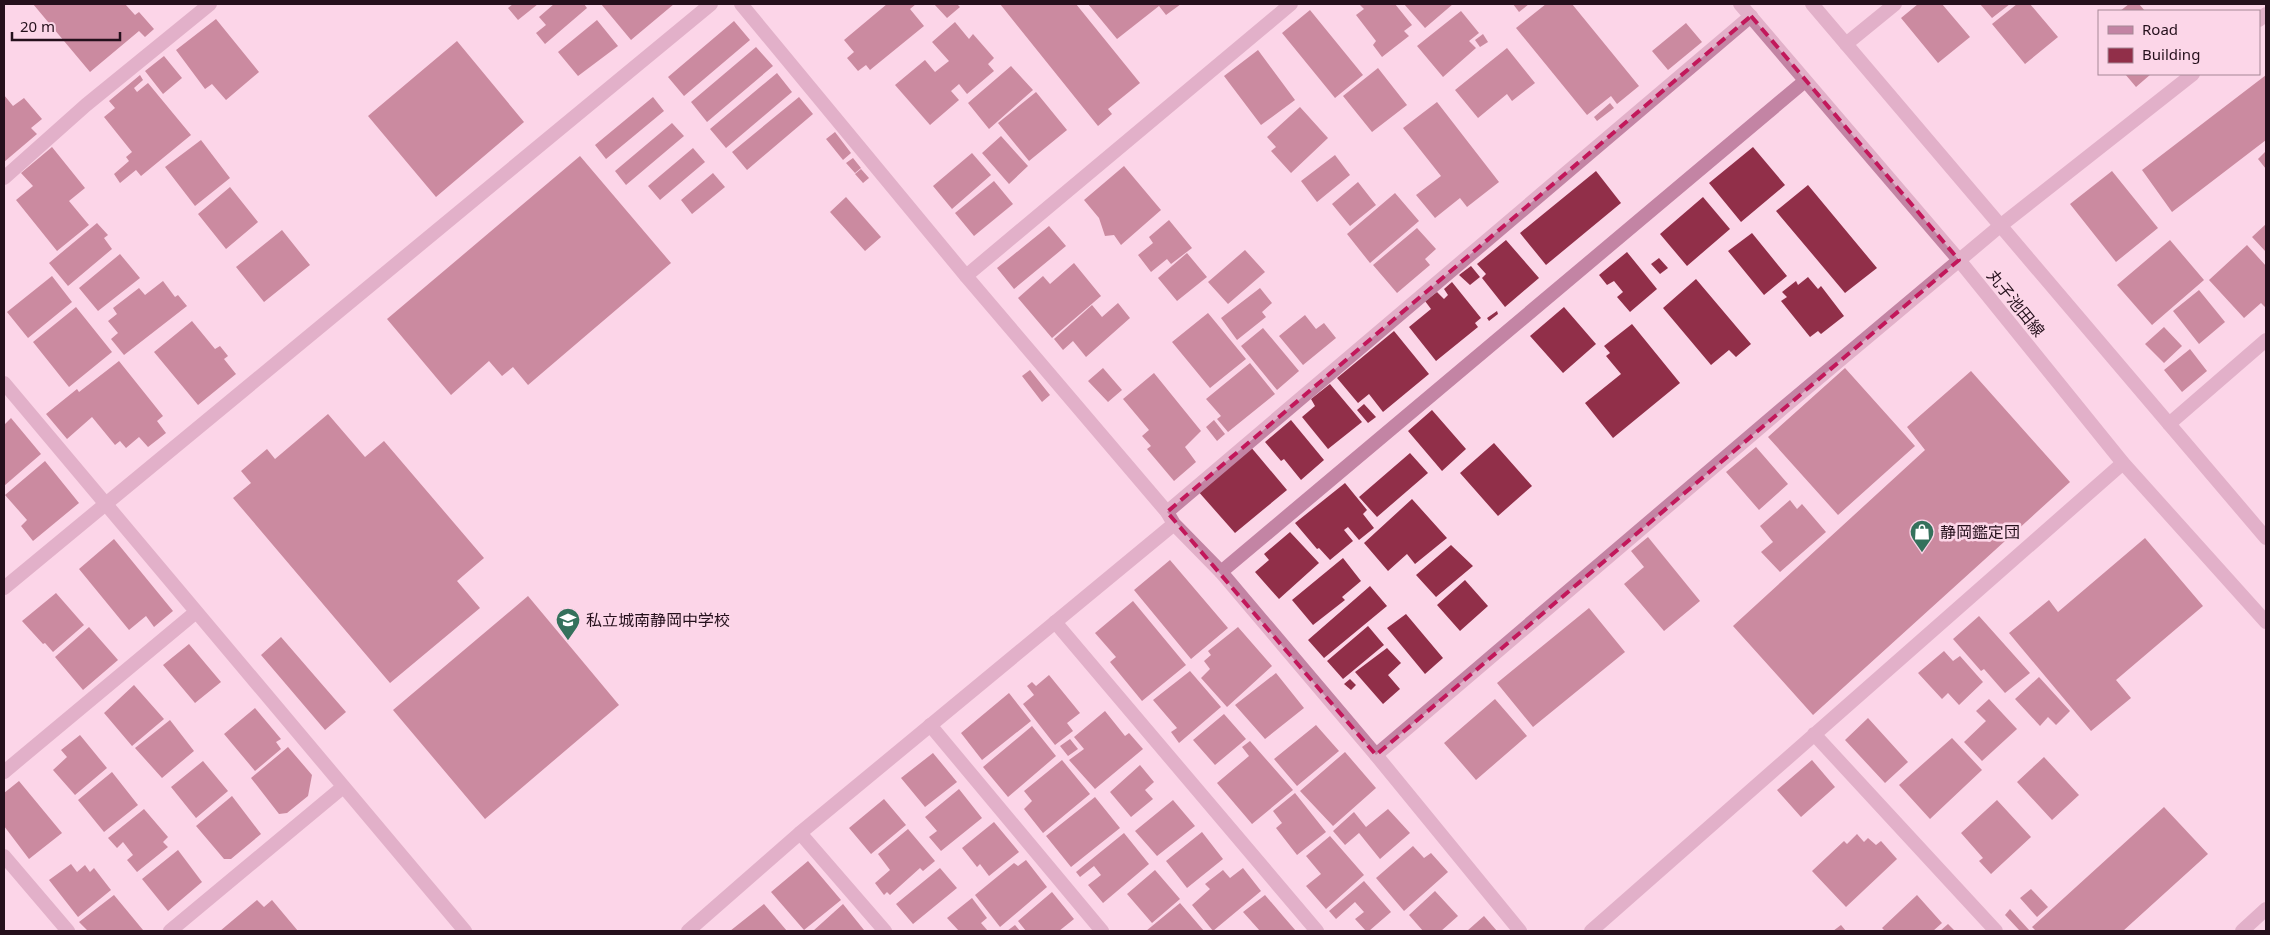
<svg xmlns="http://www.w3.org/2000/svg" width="2270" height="935" font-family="'Noto Sans','Noto Sans JP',sans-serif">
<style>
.building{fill:#912f49}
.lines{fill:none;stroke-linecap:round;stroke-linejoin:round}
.service{stroke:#c384a4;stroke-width:14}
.minor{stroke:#c384a4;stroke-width:14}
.tertiary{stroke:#c384a4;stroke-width:14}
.marked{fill:none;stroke:#c2185b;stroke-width:4;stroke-dasharray:10 6;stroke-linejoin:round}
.labels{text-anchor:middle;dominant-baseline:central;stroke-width:5;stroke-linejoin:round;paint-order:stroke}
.street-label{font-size:16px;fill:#25101c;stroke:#fcd6e8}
.poi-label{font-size:16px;fill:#25101c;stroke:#fcd6e8;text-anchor:start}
</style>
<rect width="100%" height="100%" fill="#fcd6e8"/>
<path class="building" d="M33 4H125L135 15 139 12 154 29 145 37 139 31 90 72Z
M513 4H538L518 20 508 8Z
M554 4H584L587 8 545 44 536 33 546 25 539 17Z
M601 4H674L631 40Z
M887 4H916L910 9 924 26 870 70 866 65 858 71 847 58 854 52 844 40Z
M934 4H957L960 7 947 18Z
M1000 4H1076L1140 83 1108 109 1112 114 1098 126Z
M1088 4H1181L1166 15 1159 6 1117 39Z
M1359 4H1395L1412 25 1404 31 1409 36 1382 57 1373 45 1376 41 1356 15 1364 9Z
M1404 4H1453L1425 28Z
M1513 4H1529L1519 12Z
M1546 4H1572L1639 86 1617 104 1611 96 1587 115 1516 28Z
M1918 4H1942L1970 37 1938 63 1901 18Z
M1980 4H2010L1992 18Z
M2017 4H2030L2058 37 2025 64 1992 24Z
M2129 4H2139L2145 11H2120Z
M1310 10 1363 75 1335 98 1282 33Z
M1461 11 1479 33 1469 41 1476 48 1443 77 1417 46Z
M216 19 259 72 226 100 212 84 205 89 176 50Z
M597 20 618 46 578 76 558 52Z
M734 21 750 40 684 96 668 77Z
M955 22 969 39 973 34 994 58 988 64 994 71 967 94 959 84 951 91 959 100 930 125 895 85 925 60 935 72 949 61 932 42Z
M1686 23 1702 42 1668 70 1652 51Z
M1483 34 1488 42 1480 47 1475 40Z
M457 41 524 122 436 197 368 116Z
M756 47 773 66 707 122 691 102Z
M1507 48 1535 83 1512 101 1507 94 1478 118 1455 90Z
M1258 50 1295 100 1261 125 1224 76Z
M164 56 182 78 163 94 145 71Z
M1011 66 1033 90 989 129 968 103Z
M1378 68 1407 105 1372 132 1343 96Z
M777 73 792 92 726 148 710 129Z
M2125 74H2151L2136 87Z
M140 75 143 80 134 88 137 92 148 83 191 135 141 176 136 170 120 183 114 174 129 161 126 157 132 152 104 117 115 108 109 101Z
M2266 75V140L2172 212 2142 170Z
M1036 92 1067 130 1029 161 998 123Z
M4 95 13 106 24 98 42 119 31 128 37 134 4 162Z
M653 97 664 111 606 159 595 145Z
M799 97 813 114 747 170 732 152Z
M1437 102 1499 182 1467 207 1460 198 1435 218 1416 195 1441 176 1403 128Z
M1610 103 1614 108 1597 121 1594 117Z
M1300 107 1328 138 1291 173 1271 151 1276 147 1267 137Z
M672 123 684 136 626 185 615 171Z
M835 132 851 153 843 160 826 139Z
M1001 136 1028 166 1009 184 982 153Z
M201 140 230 178 195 206 165 167Z
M52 147 85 188 69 201 89 225 57 251 16 200 33 186 21 173Z
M1753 147 1785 185 1741 222 1709 183Z
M693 148 705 162 660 200 648 186Z
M2266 151V169L2258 159Z
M972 153 991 175 952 209 933 186Z
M1335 155 1350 175 1317 202 1301 181Z
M580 156 671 263 528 385 513 367 502 376 489 361 451 395 387 319Z
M853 158 861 168 855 173 846 163Z
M1124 166 1161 210 1121 245 1114 235 1105 236 1099 218 1084 200Z
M861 169 869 178 863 183 855 174Z
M1596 171 1621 203 1546 265 1520 233Z
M2112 171 2158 228 2116 262 2070 204Z
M713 173 725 187 692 214 681 200Z
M994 181 1013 204 974 236 955 213Z
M1358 182 1376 205 1350 226 1332 204Z
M1808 185 1877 268 1845 293 1776 211Z
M230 187 258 222 226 249 198 214Z
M1395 193 1419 221 1370 263 1347 234Z
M846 197 881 237 865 251 830 212Z
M1703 197 1730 229 1687 266 1660 234Z
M1169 220 1192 248 1171 264 1167 259 1151 272 1138 255 1153 243 1149 237Z
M97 223 108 235 104 238 112 249 68 286 49 263Z
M2266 224V252L2252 237Z
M1049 226 1066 246 1014 289 997 268Z
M1417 228 1436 249 1425 259 1430 265 1397 293 1373 265Z
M282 230 310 265 264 302 236 267Z
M1752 233 1787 276 1764 295 1728 251Z
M1506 240 1539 278 1505 307 1482 278 1486 274 1477 264Z
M2170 240 2204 280 2152 325 2117 285Z
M2247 245 2266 266V308L2261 303 2244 318 2209 280Z
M1245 250 1265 272 1228 304 1208 282Z
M1627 252 1657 289 1630 312 1617 297 1623 292 1614 281 1607 285 1599 275Z
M1187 253 1207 277 1177 301 1158 278Z
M120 254 140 278 98 311 79 288Z
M1659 258 1668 268 1660 274 1651 264Z
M1074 263 1101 296 1052 338 1018 298 1043 276 1050 284Z
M1471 266 1480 277 1470 285 1459 275Z
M52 276 72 302 28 338 7 312Z
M1808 277 1818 289 1821 286 1844 316 1821 334 1818 331 1810 337 1781 301 1787 297 1782 292 1796 281 1798 285Z
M1696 279 1751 344 1736 357 1729 350 1711 365 1663 308Z
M163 281 175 297 178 295 187 306 124 355 111 339 118 333 108 321 117 314 113 308 139 288 145 295Z
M1452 282 1481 318 1475 323 1478 327 1436 361 1409 327 1431 309 1425 301 1437 292 1444 299 1448 295 1444 289Z
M1260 288 1272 303 1262 312 1266 317 1237 340 1221 318Z
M2199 290 2225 322 2199 344 2173 311Z
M1118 303 1130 318 1086 357 1073 341 1063 350 1054 339 1092 305 1102 317Z
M76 307 112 352 69 387 33 342Z
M1564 307 1596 344 1563 373 1530 336Z
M1497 311 1498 314 1489 321 1487 318Z
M1208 313 1246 359 1210 388 1172 342Z
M1305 315 1316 329 1324 323 1336 338 1303 365 1279 336Z
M192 321 215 349 220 346 228 356 224 359 236 374 198 405 154 352Z
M1632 324 1680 383 1613 438 1585 403 1621 374 1606 356 1610 353 1604 346Z
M2164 327 2182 346 2164 363 2145 344Z
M1263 328 1299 371 1277 390 1241 346Z
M1394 331 1429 374 1383 412 1369 394 1358 403 1337 378Z
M2190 349 2207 371 2182 392 2164 370Z
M119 361 163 416 157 421 166 433 148 447 139 437 126 448 120 441 115 445 92 417 67 439 46 414 77 389 79 392Z
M1250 363 1275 394 1228 432 1217 419 1221 416 1206 399Z
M1103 368 1122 390 1108 402 1088 381Z
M1845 368 1915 446 1838 515 1768 437Z
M1030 370 1050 395 1042 402 1022 376Z
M1971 371 2070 482 1813 715 1733 626 1925 450 1907 427Z
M1154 373 1201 431 1185 447 1196 462 1174 481 1147 449 1151 446 1142 436 1149 430 1123 399Z
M1330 384 1362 422 1328 449 1302 417 1315 406 1311 399Z
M1364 404 1376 417 1368 423 1357 410Z
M1432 410 1466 449 1442 471 1408 431Z
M328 414 365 457 384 441 484 558 457 581 480 608 390 683 233 498 251 483 241 471 267 449 275 459Z
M11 418 41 454 4 486V425Z
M1214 420 1225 434 1217 441 1206 427Z
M1291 420 1324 460 1301 480 1284 459 1281 461 1265 442Z
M1494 443 1532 486 1498 516 1460 473Z
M1250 446 1287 490 1235 533 1197 490Z
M1756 447 1788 484 1759 510 1726 472Z
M1410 453 1428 473 1377 517 1359 497Z
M45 461 79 503 33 541 21 526 27 520 5 495Z
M1345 483 1367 510 1363 514 1374 528 1359 540 1348 527 1344 530 1353 541 1330 560 1319 548 1317 549 1295 523Z
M1412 499 1447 538 1415 564 1407 554 1388 571 1364 543Z
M1790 500 1797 509 1802 504 1826 532 1780 572 1761 552 1773 542 1760 526Z
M1290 532 1319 563 1279 599 1255 572 1269 560 1264 554Z
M1648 537 1700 601 1664 631 1624 584 1644 567 1631 551Z
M2145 538 2203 606 2116 680 2131 698 2091 731 2009 633 2049 600 2058 612Z
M114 539 173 611 154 627 146 616 129 630 79 569Z
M1451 545 1473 566 1436 597 1416 575Z
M1343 558 1361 581 1342 597 1345 600 1313 625 1292 600Z
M1170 560 1228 628 1191 659 1134 590Z
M1465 580 1488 606 1460 631 1437 605Z
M1370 586 1387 606 1324 658 1308 640Z
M56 593 84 625 53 652 45 643 43 644 22 621Z
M528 596 619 705 485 819 393 710Z
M1133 601 1186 665 1142 701 1110 662 1116 657 1095 633Z
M1589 608 1625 652 1533 727 1497 683Z
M1406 614 1443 658 1425 674 1387 628Z
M1979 616 2030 673 2005 693 1984 669 1981 671 1953 639Z
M1368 626 1384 645 1343 679 1327 661Z
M89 627 118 660 83 690 55 657Z
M1238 627 1272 666 1227 707 1201 678 1210 669 1204 661 1211 655 1208 651Z
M281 637 346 712 325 730 261 655Z
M189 644 221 682 195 703 163 665Z
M1387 648 1401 663 1388 675 1400 689 1383 704 1355 672Z
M1944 651 1953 661 1960 656 1983 682 1959 705 1948 693 1942 699 1918 673Z
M1190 671 1221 707 1179 743 1171 732 1177 728 1153 700Z
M1276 673 1304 708 1265 739 1235 705Z
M1049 675 1080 713 1067 723 1073 731 1055 745 1023 704 1034 695 1027 686 1032 682 1036 686Z
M2039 677 2070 711 2056 725 2048 717 2040 726 2015 699Z
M1350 679 1356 685 1351 690 1344 684Z
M134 685 164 719 132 746 104 713Z
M1009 693 1031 721 982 760 961 733Z
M1495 699 1527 736 1476 780 1444 743Z
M1989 699 2017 729 1982 761 1964 742 1986 721 1976 711Z
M255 708 281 739 276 742 281 749 255 771 224 734Z
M1105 711 1125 736 1129 733 1143 749 1095 789 1069 760 1084 749 1074 737Z
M1224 714 1246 739 1215 765 1193 740Z
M1868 718 1908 762 1885 783 1845 740Z
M170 720 194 751 162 778 135 748Z
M1316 725 1339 751 1297 786 1274 759Z
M1032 726 1056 756 1008 797 983 767Z
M80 735 107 768 75 795 53 770 67 757 61 750Z
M1952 738 1982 770 1930 819 1899 785Z
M1070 739 1078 749 1068 756 1060 746Z
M1250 741 1293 790 1252 824 1217 783 1249 756 1242 747Z
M288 747 312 775 308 796 287 813 279 814 251 778Z
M1345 752 1376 788 1333 826 1300 791Z
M933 753 957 782 925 807 901 778Z
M2044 757 2079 795 2052 820 2017 782Z
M1062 760 1090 794 1043 833 1024 809 1032 801 1024 791Z
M1812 760 1835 787 1801 817 1777 790Z
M203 761 228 791 196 818 171 787Z
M1140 765 1154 782 1145 790 1153 799 1131 817 1110 792Z
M112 772 138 805 104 832 78 800Z
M19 781 62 833 29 859 4 826V793Z
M959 789 982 818 941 851 929 837 937 831 925 817Z
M1295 793 1326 832 1297 855 1276 828 1282 823 1273 811Z
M232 796 261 834 231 859H224L196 826Z
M1095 797 1120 828 1071 867 1046 836Z
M884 799 906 825 871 854 849 828Z
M1173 800 1195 826 1157 856 1135 831Z
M1997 800 2031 837 1991 874 1979 861 1983 858 1961 833Z
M2164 807 2208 854 2123 931H2036L2032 927Z
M144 809 168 837 163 842 168 847 137 872 127 860 133 855 123 842 117 848 108 838Z
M1388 809 1410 833 1380 859 1359 833 1345 845 1333 831 1354 812 1366 827Z
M994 822 1019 852 989 876 980 864 977 867 962 848Z
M908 829 935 861 923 871 920 868 890 895 887 892 884 895 875 883 890 870 878 854Z
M1202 832 1223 859 1187 888 1166 861Z
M1124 833 1149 864 1103 903 1088 885 1101 875 1094 866 1080 877 1076 872Z
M1857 834 1864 842 1868 838 1876 845 1881 841 1897 859 1846 907 1812 871 1844 841 1847 844Z
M1330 836 1364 875 1326 909 1306 886 1321 874 1306 856Z
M1413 846 1424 858 1431 853 1448 872 1404 911 1376 878Z
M178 850 202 882 168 911 142 879Z
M1026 860 1047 887 1000 927 975 895 1014 863 1018 866Z
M808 861 841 900 804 930 771 892Z
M71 864 77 872 85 865 90 872 94 868 111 890 78 917 49 880Z
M940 868 957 888 913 924 896 904Z
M1243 868 1261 891 1213 931 1192 905 1210 889 1205 884 1223 870 1230 878Z
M1155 870 1180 899 1152 923 1127 894Z
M1364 881 1391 912 1369 931H1366L1355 919 1364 912 1355 902 1336 919 1329 911Z
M2031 889 2048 907 2037 917 2020 898Z
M1435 891 1458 916 1441 931H1423L1409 915Z
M1052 892 1074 919 1059 931H1026L1018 921Z
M114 895 143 930 88 931 79 922Z
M1265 895 1283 916 1296 931H1260L1243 912Z
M1917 895 1942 923 1933 931H1885L1882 928Z
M972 898 987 918 981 923 988 931H959L947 918Z
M257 900 264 907 272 900 298 931H220Z
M1180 903 1204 931H1146Z
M764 904 787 931H730Z
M843 904 864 930 813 931Z
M2010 909 2030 931H2020L2005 915Z
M1484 916 1497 931H1467Z
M1948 924 1955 931H1940Z
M1015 925 1020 931H1007Z
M1841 925 1846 931H1833Z"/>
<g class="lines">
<path class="service" d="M4 588 711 4"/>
<path class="minor" d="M2259 20 2266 14
M1846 44 1895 4
M4 178 86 105 210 4
M966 276 1291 4
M4 383 465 931
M2169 424 2266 340
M1167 512 1751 16
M1221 572 1805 81
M1055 622 1317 931
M930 725 1102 931
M1814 734 1996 931
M1376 755 1783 408 2000 226 2193 74
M4 772 196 612
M800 833 885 931
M4 856 68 931
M170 931 343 787
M1591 931 2123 463"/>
<path class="tertiary" d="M741 4 966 276 1167 512 1174 524 1221 572 1376 755 1520 931
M1740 4 1959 260 2123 463 2266 622
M1812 4 2266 538
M688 931 800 833 1174 524
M2242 931 2266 909"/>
</g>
<path d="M0 0H2270V935H0ZM1751 16 1959 260 1376 755 1167 512Z" fill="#fcd6e8" fill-opacity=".55" fill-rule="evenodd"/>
<path class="marked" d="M1751 16 1959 260 1376 755 1167 512Z"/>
<defs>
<symbol id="shop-pin" viewBox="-11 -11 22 30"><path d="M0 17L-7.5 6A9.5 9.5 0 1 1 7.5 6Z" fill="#35715c" stroke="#fcd6e8"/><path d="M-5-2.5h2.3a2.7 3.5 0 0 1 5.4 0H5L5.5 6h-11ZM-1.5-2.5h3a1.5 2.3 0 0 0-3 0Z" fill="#fff"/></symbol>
<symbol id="school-pin" viewBox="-11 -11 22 30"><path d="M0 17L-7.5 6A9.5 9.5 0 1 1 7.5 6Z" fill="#35715c" stroke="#fcd6e8"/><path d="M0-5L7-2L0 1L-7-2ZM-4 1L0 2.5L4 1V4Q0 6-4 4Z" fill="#fff"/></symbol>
</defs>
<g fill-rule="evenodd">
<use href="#shop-pin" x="1908" y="518" width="28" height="38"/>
<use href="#school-pin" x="554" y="606" width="28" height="38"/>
</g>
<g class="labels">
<g class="street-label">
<text transform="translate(2016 303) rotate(51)">丸子池田線</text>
</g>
<g class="poi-label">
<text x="1940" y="532">静岡鑑定団</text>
<text x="586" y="620">私立城南静岡中学校</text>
</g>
</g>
<rect width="2270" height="935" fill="none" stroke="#25101c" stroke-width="10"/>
<rect x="2098" y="10" width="162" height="65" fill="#fcd6e8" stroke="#a68796"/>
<rect x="2108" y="26" width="25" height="8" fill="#c384a4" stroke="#a68796"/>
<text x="2142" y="35" font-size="15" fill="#25101c">Road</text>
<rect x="2108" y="48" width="25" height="15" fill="#912f49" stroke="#a68796"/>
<text x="2142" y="60" font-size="15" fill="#25101c">Building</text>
<path d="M12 32v8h108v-8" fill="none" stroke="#25101c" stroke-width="2.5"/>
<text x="20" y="32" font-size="15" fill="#25101c" stroke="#fcd6e8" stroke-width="4" paint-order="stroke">20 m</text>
</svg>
